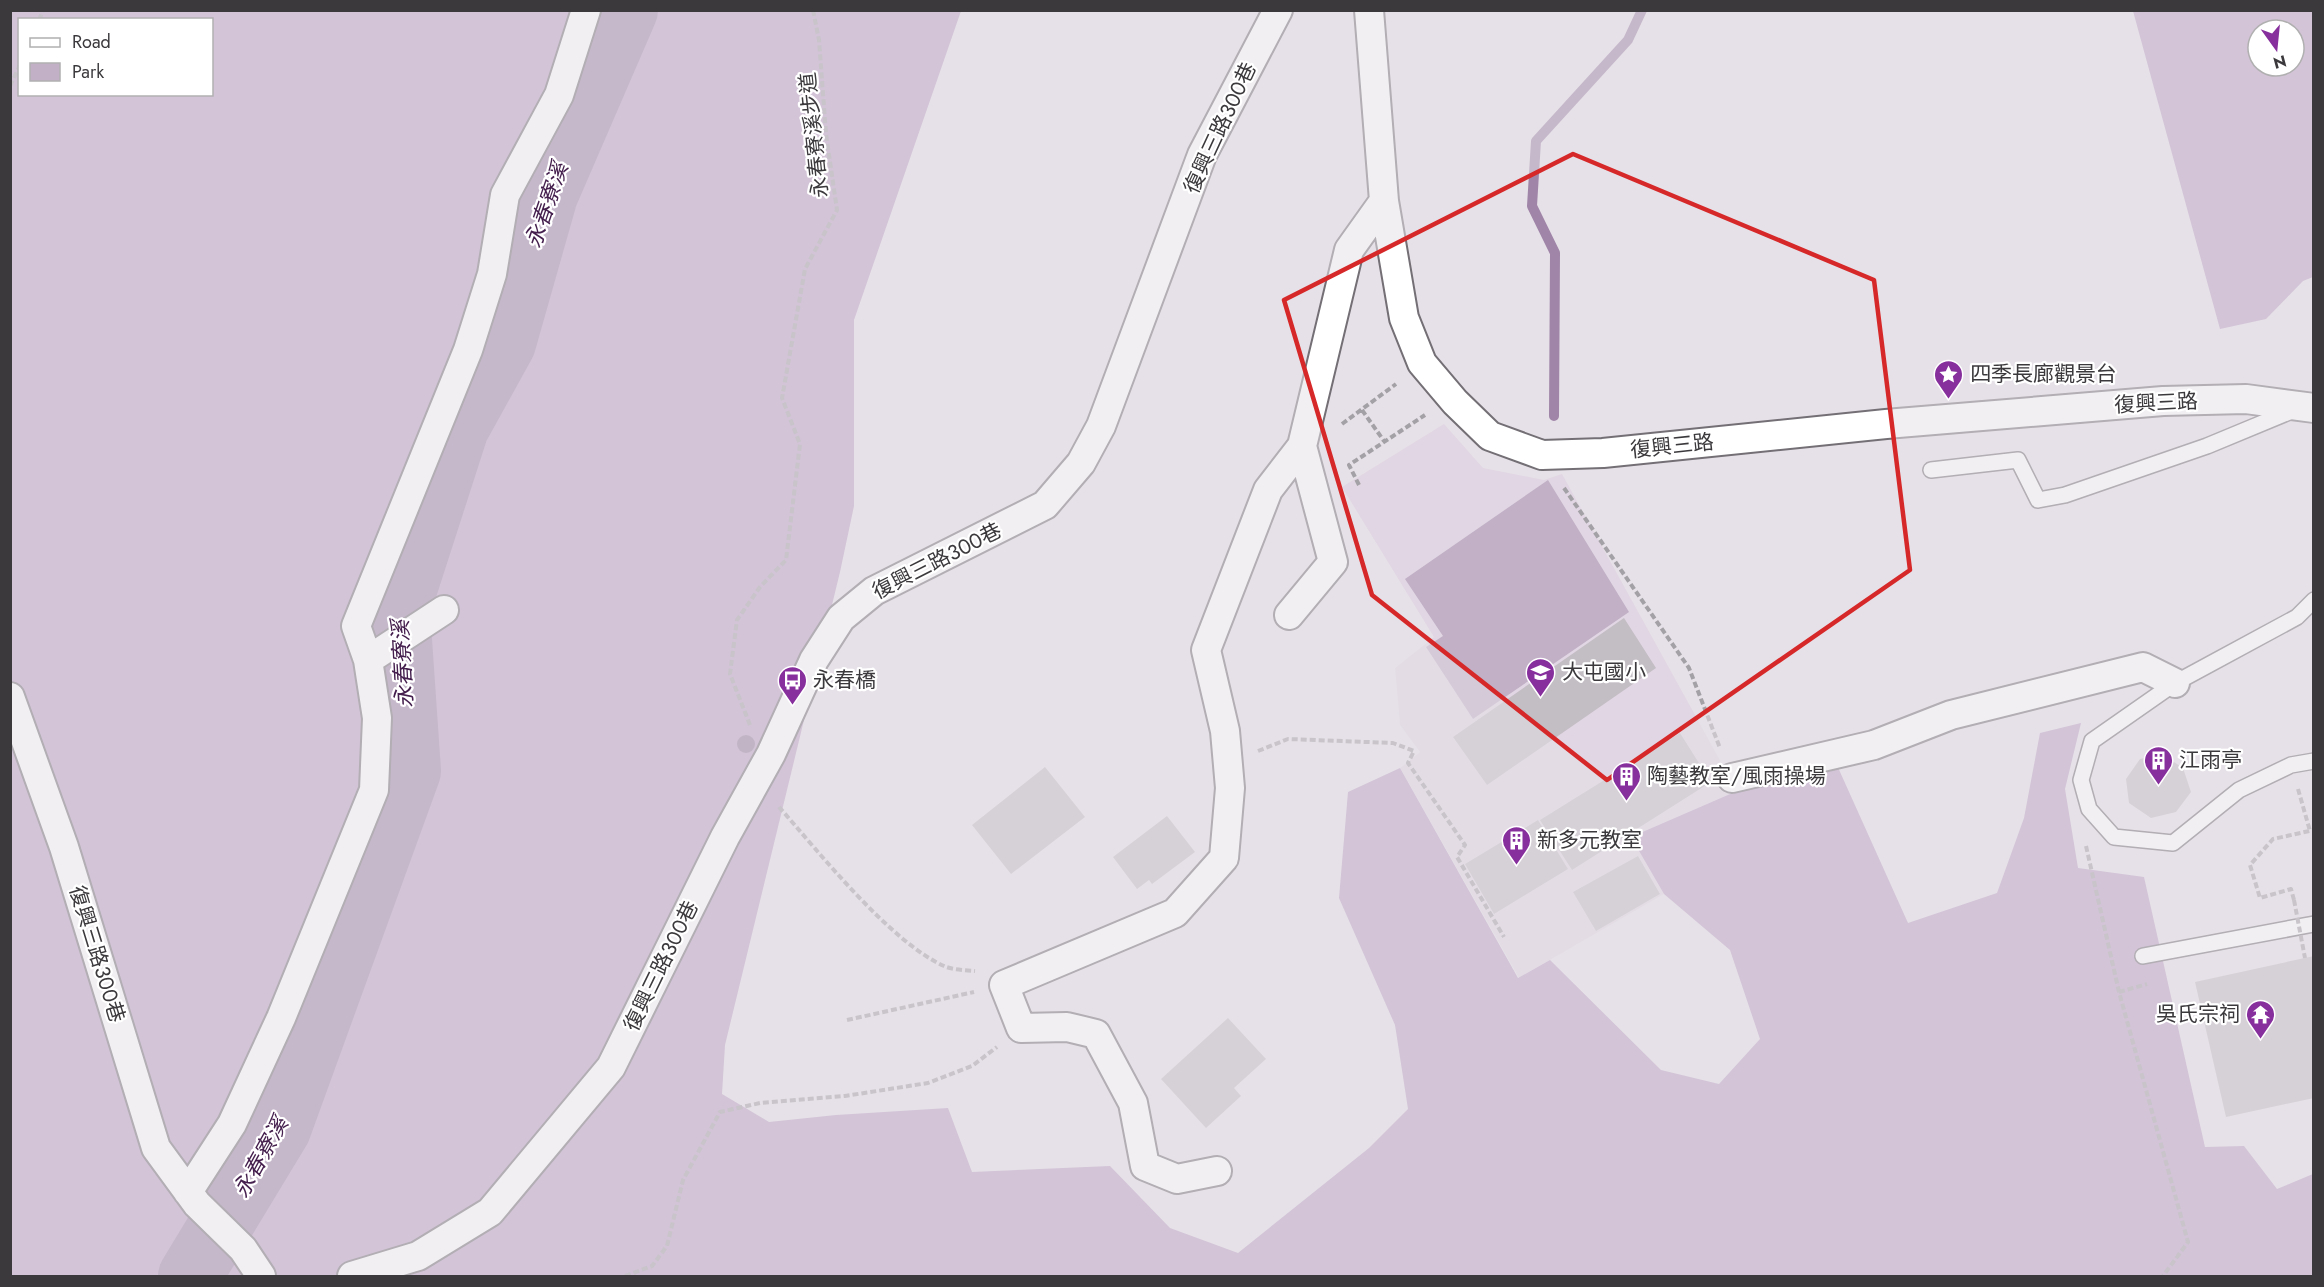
<svg xmlns="http://www.w3.org/2000/svg" width="2324" height="1287" font-family="Jost,'Noto Sans TC',sans-serif">
<style>
.built{fill:#e1d6e3}
.green{fill:#c1b0c6}
.forest{fill:#bca0c4;fill-rule:evenodd}
.lines{fill:none;stroke-linecap:round;stroke-linejoin:round}
.stream{stroke:#a085a8;stroke-width:10}
.river{stroke:#a085a8;stroke-width:64}
.building{fill:#c3bdc4}
.lane-casing{stroke:#736f75;stroke-width:18}
.street-casing{stroke:#736f75;stroke-width:32}
.path{stroke:#a4a1a6;stroke-width:4;stroke-dasharray:6 3;stroke-linecap:butt}
.lane{stroke:#fff;stroke-width:15}
.street{stroke:#fff;stroke-width:28}
.path-bridge{stroke:#a4a1a6;stroke-width:4;stroke-dasharray:6 3;stroke-linecap:butt}
.tree{fill:#967f9c}
.marked{fill:none;stroke:#d62828;stroke-width:4.5;stroke-linejoin:round}
.labels{text-anchor:middle;dominant-baseline:central;stroke-width:4.5;stroke-linejoin:round;paint-order:stroke}
.street-label{font-size:21px;fill:#3b393c;stroke:#fff}
.poi-label{font-size:21px;fill:#3b393c;stroke:#fff;text-anchor:start}
.water-label{font-size:22px;font-style:italic;fill:#45204e;stroke:#fff}
</style>
<rect width="100%" height="100%" fill="#e6e1e8"/>
<path class="built" d="M1444 424 1483 468 1544 480 1562 474 1737 791 1632 837 1664 894 1519 978 1400 768 1420 752 1400 725 1395 668 1434 637 1342 487Z"/>
<path class="green" d="M1548 480 1629 612 1473 719 1426 647 1443 636 1405 579Z"/>
<path class="forest" d="M10 11H961L854 320V506L840 572 725 1045 722 1094 769 1122 836 1115 948 1108 972 1172 1110 1166 1170 1228 1238 1253 1369 1148 1408 1109 1395 1025 1339 898 1348 792 1400 768 1518 978 1550 960 1661 1070 1719 1084 1760 1039 1730 950 1664 894 1631 837 1737 791 1836 763 1908 923 1997 893 2024 818 2040 733 2081 723 2065 789 2078 868 2144 877 2205 1147 2244 1146 2277 1189 2313 1174V1276H11ZM20 20H212V94H20Z
M2133 11H2313V277L2303 281 2266 319 2220 329ZM2258 30H2294V66H2258Z"/>
<g class="lines">
<path class="stream" d="M1554 416 1555 253 1532 206 1536 141 1628 40 1642 10"/>
<path class="river" d="M190 1276 279 1129 409 771 398 611 457 428 504 343 546 195 626 10"/>
</g>
<path class="building" d="M1624 618 1656 668 1487 785 1453 737Z
M1680 733 1711 782 1572 870 1540 820Z
M2162 754 2183 768 2191 792 2176 812 2151 818 2129 803 2126 779 2140 759Z
M1045 767 1085 817 1011 874 972 825Z
M1167 816 1195 852 1152 884 1149 880 1137 889 1113 857Z
M1538 820 1568 869 1494 914 1465 864Z
M1638 856 1660 894 1596 931 1573 892Z
M2314 956V1098L2226 1117 2195 982Z
M1228 1018 1266 1059 1234 1088 1241 1096 1206 1128 1161 1079Z"/>
<g class="lines">
<defs>
<path id="lane" d="M1931 470 2018 460 2038 500 2065 495 2207 446 2294 410
M2314 600 2297 617 2175 683 2092 741 2081 780 2089 809 2114 837 2173 843 2239 790 2291 765 2314 761
M2143 956 2314 924"/>
<path id="street" d="M1369 10 1384 201 1404 318 1422 363 1455 402 1490 436 1542 455 1603 453 1886 424 2163 401 2246 399 2314 408
M1289 615 1333 562 1302 446
M368 660 444 610
M10 697 64 847 156 1148 197 1204 243 1249 261 1276
M1732 778 1874 745 1951 715 2143 667 2175 683
M1217 1171 1177 1179 1145 1166 1133 1103 1096 1034 1067 1027 1021 1028 1004 985 1175 913 1224 858 1230 788 1225 731 1206 650 1268 490 1302 446 1349 250 1384 201
M188 1192 232 1124 281 1018 374 790 377 718 368 660 356 626 468 350 492 274 505 195 559 95 586 10
M352 1276 418 1256 490 1212 611 1067 725 837 771 754 814 660 841 618 874 591 1045 505 1081 463 1101 426 1202 155 1278 10"/>
</defs>
<use href="#lane" class="lane-casing"/>
<use href="#street" class="street-casing"/>
<path class="path" d="M39 20 43 10
M10 86 20 65
M1362 410 1384 441
M1342 424 1396 384
M1359 485 1349 465 1425 415
M1564 488 1689 668 1720 748
M750 725 730 674 737 620 760 587 786 560 800 444 782 398 805 269 837 210 826 134 819 40 813 10
M1258 751 1288 739 1393 743 1414 751 1408 763 1465 845 1457 857 1504 937
M2298 789 2310 831
M779 807C819 852 890 942 944 966 952 970 966 970 975 971
M2086 846 2119 992 2188 1242 2163 1276
M2294 900 2291 889 2260 898 2250 865 2273 839 2314 830
M2119 992 2147 984
M847 1020 974 992
M625 1276 652 1266 667 1246 683 1180 720 1112 760 1103 845 1096 928 1083 972 1066 997 1047"/>
<use href="#lane" class="lane"/>
<use href="#street" class="street"/>
<path class="path-bridge" d="M2294 900 2305 958"/>
</g>
<circle class="tree" cx="746" cy="744" r="9"/>
<path d="M0 0H2324V1287H0ZM1573 154 1874 280 1910 570 1607 780 1372 595 1284 300Z" fill="#e6e1e8" fill-opacity=".55" fill-rule="evenodd"/>
<path class="marked" d="M1573 154 1874 280 1910 570 1607 780 1372 595 1284 300Z"/>
<defs>
<symbol id="sight-pin" viewBox="-11 -11 22 30"><path d="M0 17L-7.5 6A9.5 9.5 0 1 1 7.5 6Z" fill="#87309d" stroke="#fff"/><path d="M0-6L1.8-2.2L6-1.7L2.9 1.2L3.7 5.4L0 3.3L-3.7 5.4L-2.9 1.2L-6-1.7L-1.8-2.2Z" fill="#fff"/></symbol>
<symbol id="school-pin" viewBox="-11 -11 22 30"><path d="M0 17L-7.5 6A9.5 9.5 0 1 1 7.5 6Z" fill="#87309d" stroke="#fff"/><path d="M0-5L7-2L0 1L-7-2ZM-4 1L0 2.5L4 1V4Q0 6-4 4Z" fill="#fff"/></symbol>
<symbol id="bus-pin" viewBox="-11 -11 22 30"><path d="M0 17L-7.5 6A9.5 9.5 0 1 1 7.5 6Z" fill="#87309d" stroke="#fff"/><path d="M-5-6H5V4H4V6H2V4H-2V6H-4V4H-5ZM-3.5-4V0h7V-4ZM-3.5 1.2v1.5H-2V1.2ZM2 1.2v1.5H3.5V1.2Z" fill="#fff"/></symbol>
<symbol id="building-pin" viewBox="-11 -11 22 30"><path d="M0 17L-7.5 6A9.5 9.5 0 1 1 7.5 6Z" fill="#87309d" stroke="#fff"/><path d="M-4-6H4V6H1V3H-1V6H-4ZM-2.5-4.3h1.7v1.8h-1.7ZM.8-4.3h1.7v1.8H.8ZM-2.5-1h1.7V.8h-1.7ZM.8-1h1.7V.8H.8Z" fill="#fff"/></symbol>
<symbol id="temple-pin" viewBox="-11 -11 22 30"><path d="M0 17L-7.5 6A9.5 9.5 0 1 1 7.5 6Z" fill="#87309d" stroke="#fff"/><path d="M0-6L5-2H3V0L6.5 2.5H4V6H1.5V3h-3V6H-4V2.5H-6.5L-3 0V-2H-5Z" fill="#fff"/></symbol>
</defs>
<g fill-rule="evenodd">
<use href="#sight-pin" x="1932" y="358" width="33" height="45"/>
<use href="#school-pin" x="1524" y="656" width="33" height="45"/>
<use href="#bus-pin" x="776" y="664" width="33" height="45"/>
<use href="#building-pin" x="2142" y="744" width="33" height="45"/>
<use href="#building-pin" x="1610" y="760" width="33" height="45"/>
<use href="#building-pin" x="1500" y="824" width="33" height="45"/>
<use href="#temple-pin" x="2244" y="998" width="33" height="45"/>
</g>
<g class="labels">
<g class="street-label">
<text transform="translate(1220 128) rotate(-65)">復興三路300巷</text>
<text transform="translate(814 135) rotate(-96)">永春寮溪步道</text>
<text transform="translate(2156 403) rotate(-3)">復興三路</text>
<text transform="translate(1672 446) rotate(-6)">復興三路</text>
<text transform="translate(937 561) rotate(-27)">復興三路300巷</text>
<text transform="translate(97 954) rotate(73)">復興三路300巷</text>
<text transform="translate(661 966) rotate(-64)">復興三路300巷</text>
</g>
<g class="poi-label">
<text x="1970" y="374">四季長廊觀景台</text>
<text x="1562" y="672">大屯國小</text>
<text x="813" y="680">永春橋</text>
<text x="2179" y="760">江雨亭</text>
<text x="1647" y="776">陶藝教室/風雨操場</text>
<text x="1537" y="840">新多元教室</text>
<text x="2240" y="1014" text-anchor="end">吳氏宗祠</text>
</g>
<g class="water-label">
<text transform="translate(546 205) rotate(-71)">永春寮溪</text>
<text transform="translate(402 664) rotate(-93)">永春寮溪</text>
<text transform="translate(260 1157) rotate(-61)">永春寮溪</text>
</g>
</g>
<rect width="2324" height="1287" fill="none" stroke="#3b393c" stroke-width="24"/>
<rect x="18" y="18" width="195" height="78" fill="#ffffff" stroke="#b1b0b1" stroke-width="1.5"/>
<rect x="30" y="38" width="30" height="9" fill="#ffffff" stroke="#b1b0b1" stroke-width="1.5"/>
<text x="72" y="48" font-size="18" fill="#3b393c">Road</text>
<rect x="30" y="63" width="30" height="18" fill="#c1b0c6" stroke="#b1b0b1" stroke-width="1.5"/>
<text x="72" y="78" font-size="18" fill="#3b393c">Park</text>
<g transform="translate(2276 48) rotate(165)"><circle r="28" fill="#ffffff" stroke="#b1b0b1" stroke-width="1.5"/>
<path d="M0-4.5L10 22L0 15L-10 22Z" fill="#87309d"/>
<text y="-9" font-size="16" font-weight="bold" text-anchor="middle" fill="#3b393c">N</text>
</g>
</svg>
